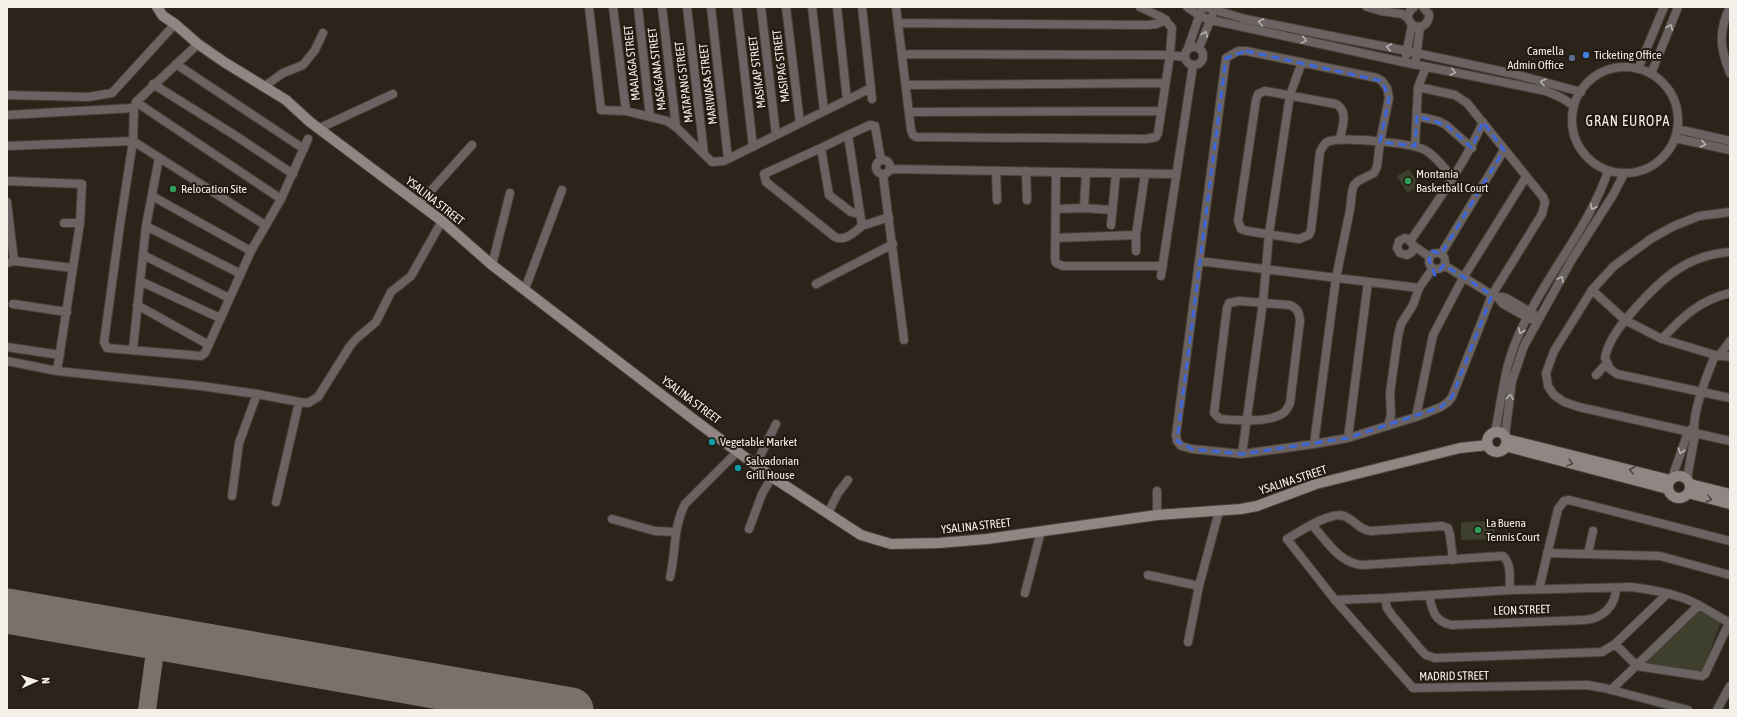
<svg xmlns="http://www.w3.org/2000/svg" width="1737" height="717" font-family="'Asap Condensed',sans-serif">
<style>
.green{fill:#3e402d}
.lines{fill:none;stroke-linecap:round;stroke-linejoin:round}
.taxiway{stroke:#79716a;stroke-width:18}
.runway{stroke:#79716a;stroke-width:45}
.street-casing{stroke:#484038;stroke-width:10}
.secondary-casing{stroke:#484038;stroke-width:12}
.street{stroke:#6a6362;stroke-width:8}
.secondary{stroke:#928685;stroke-width:10}
.oneway{stroke:#b6b0ac}
.oneway2{stroke:#4f453f}
.marked{fill:none;stroke:#3d66db;stroke-width:3;stroke-dasharray:8 5;stroke-linejoin:round}
.shop-dot{fill:#3f7fe0;stroke:#221911;stroke-width:1.5}
.service-dot{fill:#5c6f8a;stroke:#221911;stroke-width:1.5}
.leisure-dot{fill:#2e9e5b;stroke:#221911;stroke-width:1.5}
.culture-dot{fill:#0f9aa8;stroke:#221911;stroke-width:1.5}
.labels{text-anchor:middle;dominant-baseline:central;stroke-width:4;stroke-linejoin:round;paint-order:stroke}
.poi-label{font-size:12px;fill:#f5efe9;stroke:#221911;text-anchor:start}
.street-label{font-size:12px;fill:#f5efe9;stroke:#221911}
.quarter-label{font-size:14px;letter-spacing:1px;fill:#f5efe9;stroke:#221911}
</style>
<rect width="100%" height="100%" fill="#2c231b"/>
<path class="green" d="M1409 169 1420 186 1407 193 1397 176Z
M1494 521 1495 539 1461 540V522Z
M1699 609 1721 622 1701 674 1645 664Z"/>
<g class="lines">
<path class="taxiway" d="M147 710 157 637"/>
<path class="runway" d="M7 611 571 710"/>
<defs>
<path id="street" d="M589 7 601 110 626 111 667 121 676 127 712 162 724 161 871 88
M613 7 626 111
M638 7 650 117
M662 7 676 127
M687 7 704 154
M711 7 728 159
M737 7 753 147
M761 7 776 135
M786 7 800 123
M812 7 824 111
M837 7 847 100
M862 7 872 99
M896 7 911 130 913 135 916 137 1146 139 1156 137 1158 133 1170 55 1172 28 1163 18 1140 7
M1187 7 1200 16 1211 20 1403 62 1546 91 1562 98 1574 106
M1205 7 1245 19 1407 51 1514 74 1581 92
M1367 7 1381 11
M1383 7 1381 11 1402 14 1408 18
M1414 7C1405 14 1407 23 1417 27 1425 27 1429 22 1429 14L1423 7
M1730 7C1718 31 1720 49 1730 73
M898 23 1148 25 1156 24 1166 20
M198 44 136 102 134 108 133 141 120 225 104 342 107 348 201 356 205 353 251 251 281 199 308 139
M1185 56a9 9 0 1 1 18 0a9 9 0 1 1-18 0Z
M1188 48 1201 11
M1199 48 1212 16
M902 54 1170 55 1184 57
M1406 55 1412 25
M1416 58 1420 27
M176 64 304 149
M1572 120a53 53 0 1 1 106 0a53 53 0 1 1-106 0Z
M1638 69 1664 7
M1651 74 1678 7
M153 84 236 136 293 174
M906 85 1165 83
M265 86 283 73 303 65 315 50 323 33
M7 95 88 97 112 93 175 24
M136 102 281 199
M909 112 1161 111
M7 115 134 108
M1417 116 1438 121 1446 125 1472 148
M320 128 393 94
M1677 129 1730 141
M1675 138 1730 150
M1340 139C1342 127 1349 111 1336 104L1265 91 1258 94 1256 100 1238 221 1241 229 1247 231 1299 239 1309 235 1311 230 1320 152C1322 148 1323 145 1327 142 1340 136 1412 143 1425 150 1436 156 1445 169 1453 178
M7 146 133 141 265 225
M1415 146 1418 87 1426 67
M821 148 848 135
M876 167a7 7 0 1 1 14 0a7 7 0 1 1-14 0Z
M881 160 875 126 870 125 848 135 862 226 889 217
M891 169 1176 174
M996 171 997 200
M1026 171 1027 200
M1056 172 1055 259 1056 263 1063 266H1163
M883 175 904 340
M7 181 82 184 80 223 57 371
M152 196 251 251
M7 202 14 261
M419 204 472 145
M1084 208 1086 173
M1056 209 1084 208 1112 210
M1730 212 1699 216 1674 226 1652 238 1614 266 1592 290 1554 351 1546 373 1548 386 1554 395 1564 402 1579 407 1730 441
M860 214 851 212 829 195 821 148 764 174 766 182 835 237C845 242 854 232 862 226
M64 223H80
M1111 225 1116 173
M146 226 241 274
M1056 238 1136 235
M1411 240C1437 202 1464 165 1483 122
M1414 246 1412 252 1407 255 1400 253 1397 248 1399 241 1405 238 1408 239 1414 246 1430 257
M1136 251V235L1145 174
M1730 252C1686 255 1660 280 1633 311 1621 324 1608 340 1605 358L1610 369 1617 374 1730 398
M1429 261a8 8 0 1 1 16 0a8 8 0 1 1-16 0Z
M1441 254 1504 150
M143 255 229 298
M1199 261 1419 288
M7 263 14 261 73 268
M492 265 510 193
M1444 265 1492 295 1506 298 1534 314
M1161 276 1193 65
M140 281 220 318
M816 284 893 244
M525 289 562 190
M1592 290 1625 320 1662 339 1715 355 1730 357
M1498 298 1503 304 1530 319
M1239 301 1290 305C1298 309 1299 312 1300 321L1290 403C1288 408 1285 413 1280 415 1264 423 1237 420 1220 419L1214 413 1227 308 1229 303Z
M13 304 67 312
M137 305 209 345
M1662 339C1682 317 1700 300 1730 293
M7 347 60 355
M133 349 146 226 159 158
M1719 356 1730 341
M7 361 57 371 201 386 257 394 299 402 308 403 318 397 350 346 356 339 376 322 391 292 411 276 442 221
M1596 375 1606 364
M1416 417 1433 335 1463 278 1526 177
M1388 426 1391 415 1390 393 1398 336 1401 324 1413 305 1419 288 1433 268
M1495 432C1499 414 1501 396 1505 378 1509 356 1519 332 1530 312 1555 264 1591 222 1608 171
M1505 436 1512 381 1524 346 1571 261 1613 195 1624 174
M1348 438 1368 282
M1314 444 1336 278 1350 210 1352 192 1354 185 1358 181 1374 173 1377 167 1380 142 1389 98 1387 88 1382 81 1377 78 1246 51H1238L1226 58 1176 435 1177 441 1181 446 1192 449 1242 454 1314 444 1348 438 1416 417 1441 407 1448 402 1452 397 1492 295 1542 214 1545 202 1543 197 1467 103 1455 95 1418 87
M1242 454 1263 302 1269 234 1290 95 1302 62
M756 464 776 424
M1672 478 1688 432 1691 429
M1687 479 1695 434C1690 416 1708 373 1715 355
M1157 491V515
M232 496 239 443 257 394
M276 502 299 402
M828 513 838 493 848 480
M612 519 655 531 675 532
M1312 525C1327 541 1339 563 1362 565L1503 556C1512 564 1509 578 1510 590
M749 529 762 494 772 477
M1547 553 1660 556 1730 575
M1588 554 1593 531
M1453 560 1450 535 1448 528 1442 526 1371 531C1359 530 1355 520 1344 516 1330 511 1299 532 1287 539L1335 600 1413 688 1587 685 1604 688 1688 710
M1148 575 1199 586
M670 577C676 552 673 527 685 504L738 451
M1539 589 1558 509 1564 501 1569 500 1730 541
M1025 593 1041 531
M1429 595C1432 609 1434 622 1452 625L1584 620C1602 619 1616 606 1616 588
M1385 598 1387 608 1391 614 1421 650 1426 655 1435 658 1602 652 1615 644 1667 594
M1335 600 1385 598 1510 590 1631 587C1648 589 1665 592 1680 597 1698 602 1714 615 1730 623
M1188 642 1199 586 1219 511
M1615 644 1637 666 1702 676 1705 674 1730 621
M1611 690 1699 605
M1717 710 1730 686"/>
<path id="secondary" d="M157 7 163 16 175 24 198 44 224 62 286 100 310 122 442 221 492 265 701 425 772 477 861 535 891 544 939 543 987 539 1157 515 1241 509 1257 506 1316 484 1460 448 1488 445
M1487 442a10 10 0 1 1 20 0a10 10 0 1 1-20 0Z
M1506 439 1670 480
M1505 446 1668 489
M1668 487a11 11 0 1 1 22 0a11 11 0 1 1-22 0Z
M1690 484 1730 494
M1688 493 1730 504"/>
</defs>
<use href="#street" class="street-casing"/>
<use href="#secondary" class="secondary-casing"/>
<use href="#street" class="street"/>
<use href="#secondary" class="secondary"/>
</g>
<defs><path id="oneway-chevron" d="M-2-3.5L2.5 0L-2 3.5" fill="none" stroke-width="1.6" stroke-linecap="round" stroke-linejoin="round"/></defs>
<g class="oneway">
<use href="#oneway-chevron" transform="translate(1261 22) rotate(-169)"/>
<use href="#oneway-chevron" transform="translate(1670 27) rotate(-67)"/>
<use href="#oneway-chevron" transform="translate(1205 34) rotate(-68)"/>
<use href="#oneway-chevron" transform="translate(1304 40) rotate(12)"/>
<use href="#oneway-chevron" transform="translate(1389 47) rotate(-169)"/>
<use href="#oneway-chevron" transform="translate(1453 72) rotate(11)"/>
<use href="#oneway-chevron" transform="translate(1543 82) rotate(-166)"/>
<use href="#oneway-chevron" transform="translate(1703 144) rotate(12)"/>
<use href="#oneway-chevron" transform="translate(1593 207) rotate(117)"/>
<use href="#oneway-chevron" transform="translate(1561 279) rotate(-60)"/>
<use href="#oneway-chevron" transform="translate(1521 331) rotate(113)"/>
<use href="#oneway-chevron" transform="translate(1510 397) rotate(-83)"/>
<use href="#oneway-chevron" transform="translate(1681 451) rotate(109)"/>
</g>
<g class="oneway2">
<use href="#oneway-chevron" transform="translate(1570 463) rotate(15)"/>
<use href="#oneway-chevron" transform="translate(1632 470) rotate(-166)"/>
<use href="#oneway-chevron" transform="translate(1709 499) rotate(14)"/>
</g>
<path class="marked" d="M1246 51 1382 81 1389 98 1380 142 1415 146 1417 116 1446 125 1472 148 1483 122 1504 150 1441 254 1432 251 1429 260 1435 275 1444 265 1492 295 1452 397 1441 407 1348 438 1242 454 1192 449 1177 441 1226 58Z"/>
<circle class="shop-dot" cx="1586" cy="55" r="4"/>
<circle class="service-dot" cx="1572" cy="58" r="4"/>
<g class="leisure-dot">
<circle cx="1408" cy="181" r="4"/>
<circle cx="173" cy="189" r="4"/>
<circle cx="1478" cy="530" r="4"/>
</g>
<g class="culture-dot">
<circle cx="712" cy="442" r="4"/>
<circle cx="738" cy="468" r="4"/>
</g>
<g class="labels">
<g class="poi-label">
<text x="1564" y="51" text-anchor="end">Camella<tspan x="1564" dy="14">Admin Office</tspan></text>
<text x="1594" y="55">Ticketing Office</text>
<text x="1416" y="174">Montania<tspan x="1416" dy="14">Basketball Court</tspan></text>
<text x="181" y="189">Relocation Site</text>
<text x="720" y="442">Vegetable Market</text>
<text x="746" y="461">Salvadorian<tspan x="746" dy="14">Grill House</tspan></text>
<text x="1486" y="523">La Buena<tspan x="1486" dy="14">Tennis Court</tspan></text>
</g>
<g class="street-label">
<text transform="translate(632 63) rotate(-96)">MAALAGA STREET</text>
<text transform="translate(781 66) rotate(-97)">MASIPAG STREET</text>
<text transform="translate(657 69) rotate(-97)">MASAGANA STREET</text>
<text transform="translate(757 72) rotate(-97)">MASIKAP STREET</text>
<text transform="translate(684 82) rotate(-97)">MATAPANG STREET</text>
<text transform="translate(708 84) rotate(-97)">MARIWASA STREET</text>
<text transform="translate(435 201) rotate(38)">YSALINA STREET</text>
<text transform="translate(691 400) rotate(37)">YSALINA STREET</text>
<text transform="translate(1293 480) rotate(-18)">YSALINA STREET</text>
<text transform="translate(976 526) rotate(-6)">YSALINA STREET</text>
<text transform="translate(1522 610) rotate(-2)">LEON STREET</text>
<text transform="translate(1454 676) rotate(-1)">MADRID STREET</text>
</g>
<g class="quarter-label">
<text x="1628" y="121">GRAN EUROPA</text>
</g>
</g>
<rect width="1737" height="717" fill="none" stroke="#f5efe9" stroke-width="16"/>
<g transform="translate(36 681) rotate(87)" stroke="#221911" stroke-width="3" paint-order="stroke">
<path d="M0-3L7 15L0 10L-7 15Z" fill="#f5efe9"/>
<text y="-6" font-size="11" font-weight="bold" text-anchor="middle" fill="#f5efe9">N</text>
</g>
</svg>
